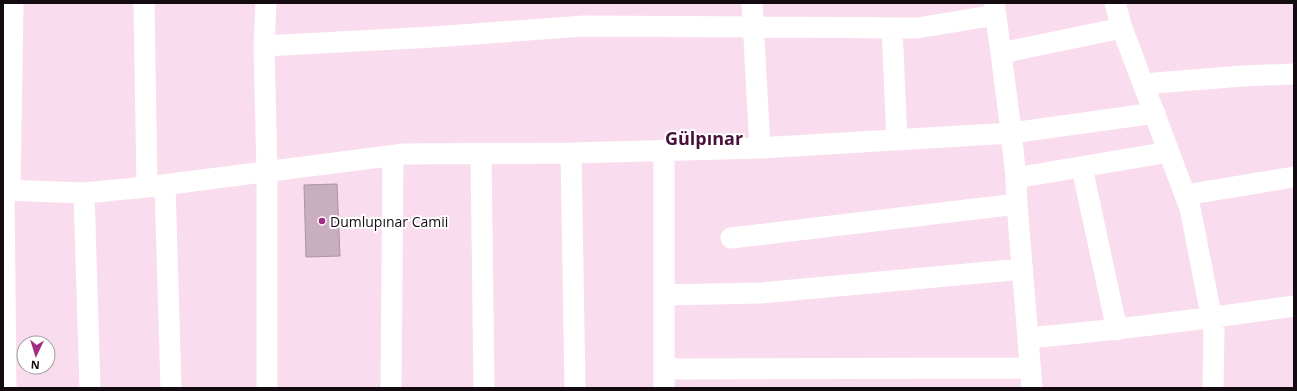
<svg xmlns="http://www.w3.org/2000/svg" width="1297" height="391" font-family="'Open Sans',sans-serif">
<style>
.building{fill:#c8aebe;stroke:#ad93a4}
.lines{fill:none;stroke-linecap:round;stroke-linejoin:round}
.minor{stroke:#fff;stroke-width:21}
.poi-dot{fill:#a22b83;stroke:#fff;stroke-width:1.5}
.labels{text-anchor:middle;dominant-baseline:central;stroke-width:4;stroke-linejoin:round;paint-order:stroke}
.poi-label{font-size:14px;fill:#140b11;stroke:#fff;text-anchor:start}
.district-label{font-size:18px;font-weight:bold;fill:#49103a;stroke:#fff}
</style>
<rect width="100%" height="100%" fill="#f9ddee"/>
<path class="building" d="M337 184 340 256 306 257 304 185Z"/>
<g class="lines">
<path class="minor" d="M144 3 147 187
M266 3 264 46 267 172V388
M752 3 760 148
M994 3 1001 53 1011 131 1016 178 1017 204 1032 388
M1115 3 1122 28 1190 208 1214 330 1213 388
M892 28 897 140
M264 46 433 37 584 26 917 28 996 15
M1001 53 1122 28
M1144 84 1242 76 1294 74
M664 150V388
M571 153 575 388
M481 154 484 388
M1082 168 1117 330
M1016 178 1169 152
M165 185 171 388
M3 190 84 193 147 187 404 154 571 153 760 148 1011 133 1155 113
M4 190 6 388
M10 190 13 3
M84 193 90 388
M1185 195 1294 177
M731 238 1017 204
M664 295 761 293 1022 269
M1028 338C1117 330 1205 319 1294 306
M664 369 1030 368
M391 388 393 156"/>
</g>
<circle class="poi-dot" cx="322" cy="221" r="4"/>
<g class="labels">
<g class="poi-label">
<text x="330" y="221">Dumlupınar Camii</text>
</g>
<g class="district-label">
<text x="704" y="138">Gülpınar</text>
</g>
</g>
<rect width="1297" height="391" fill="none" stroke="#140b11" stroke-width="8"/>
<g transform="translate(36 355) rotate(184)"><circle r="19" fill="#ffffff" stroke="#a19da0"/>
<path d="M0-3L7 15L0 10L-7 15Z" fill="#a22b83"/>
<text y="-6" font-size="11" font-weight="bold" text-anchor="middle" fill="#140b11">N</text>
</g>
</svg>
